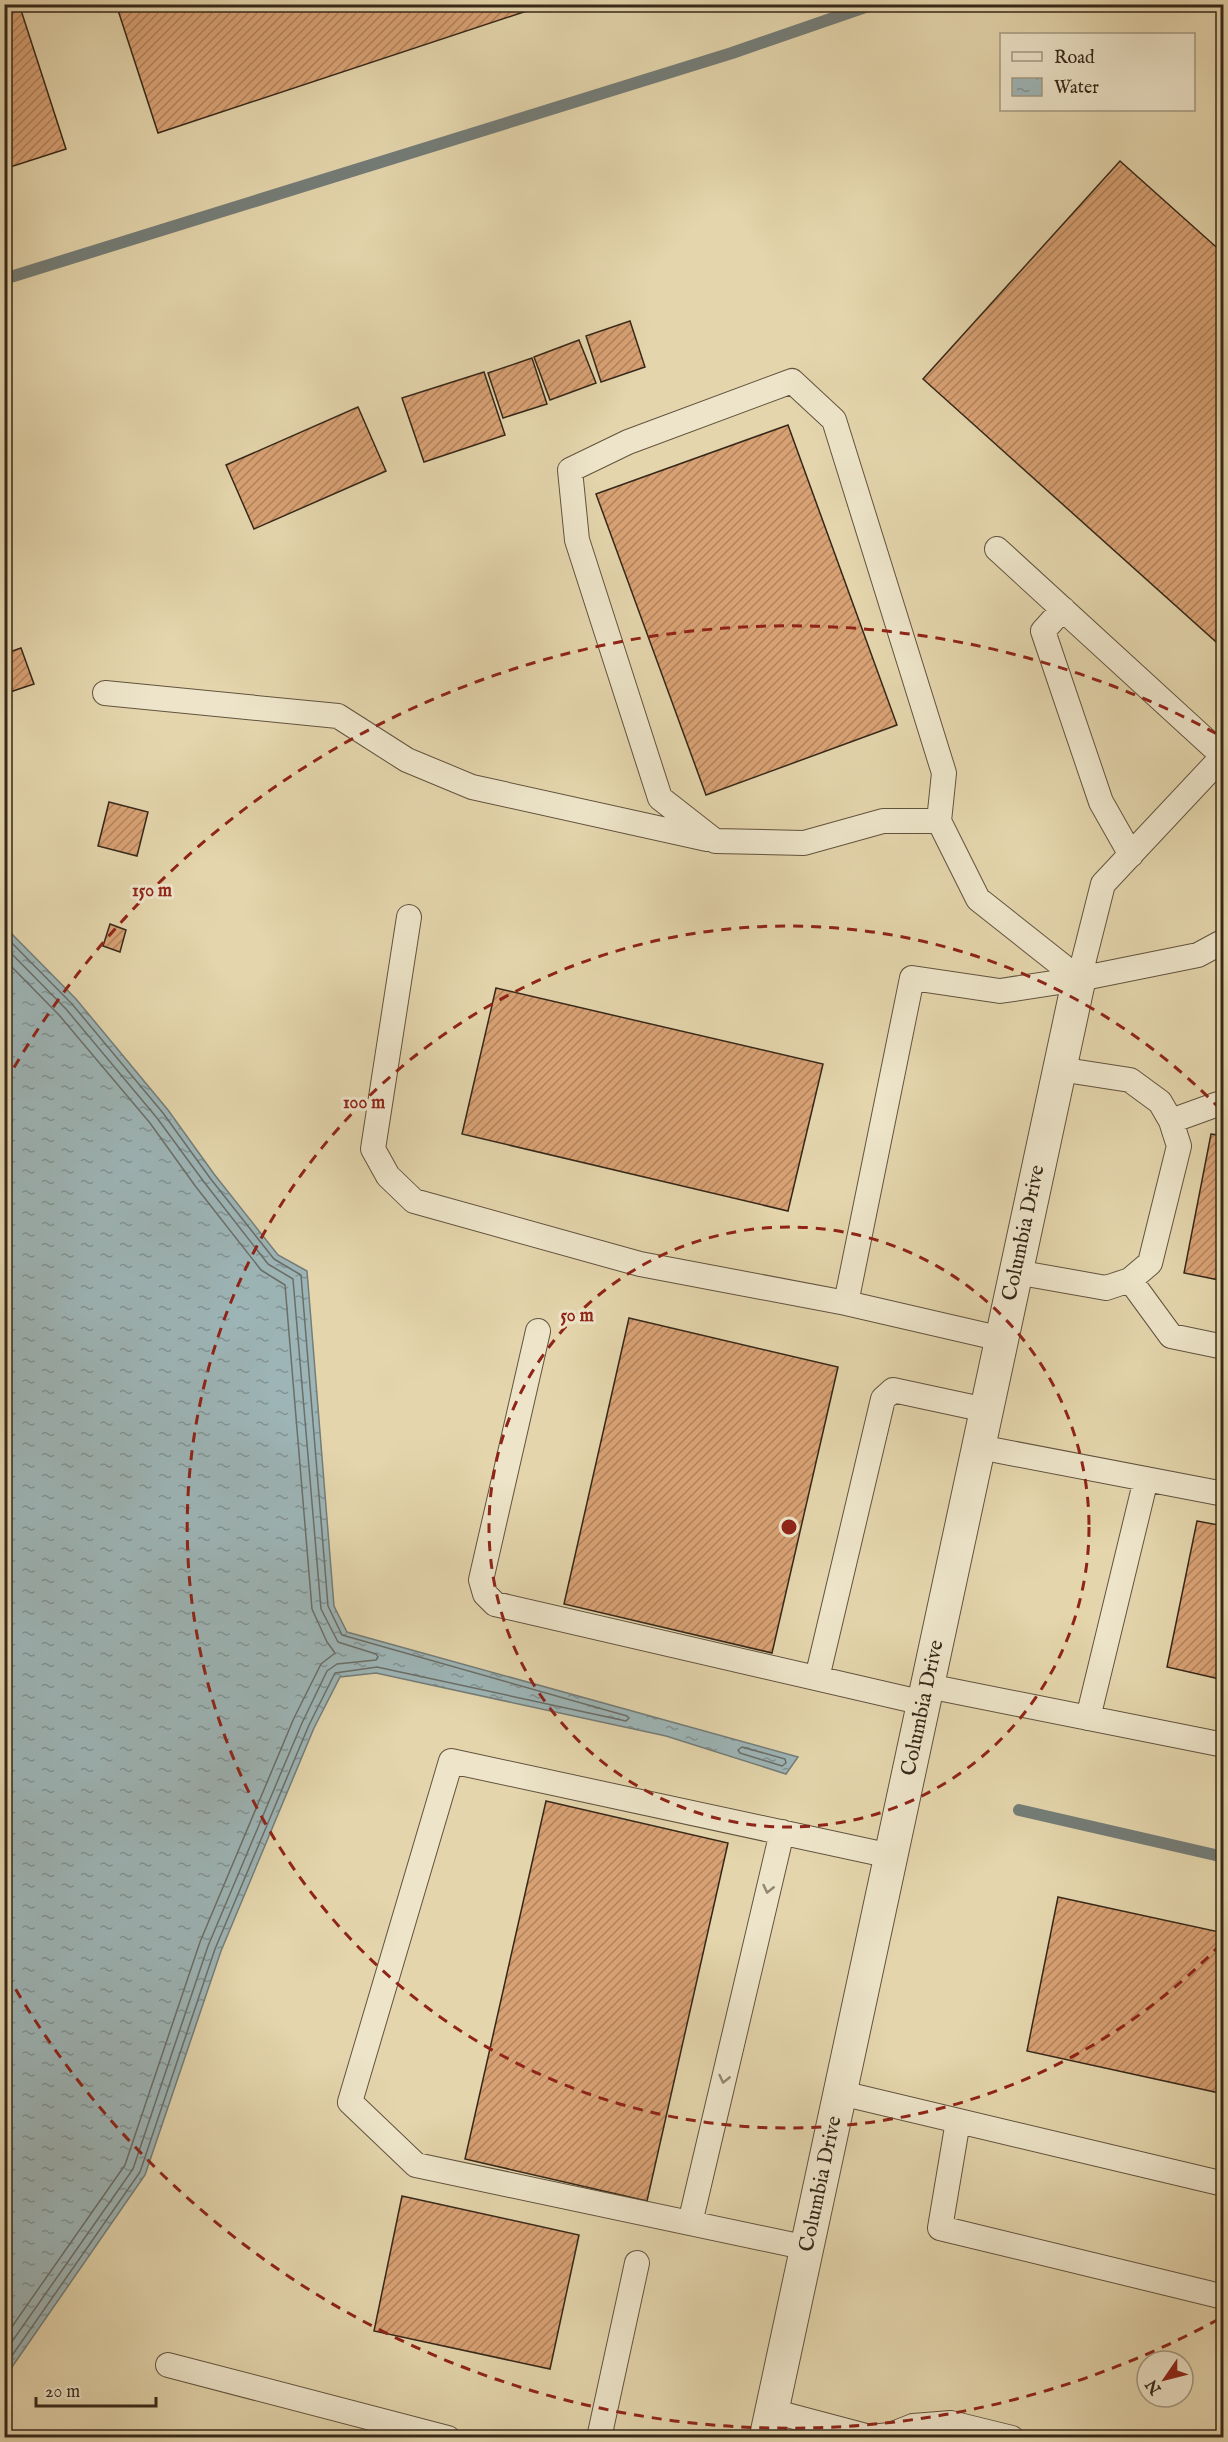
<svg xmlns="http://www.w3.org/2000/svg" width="1228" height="2442" font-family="'IM FELL English',serif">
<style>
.water{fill:url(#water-ripples);stroke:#747d78;stroke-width:1.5}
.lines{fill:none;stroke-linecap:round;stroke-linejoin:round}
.shore{stroke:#6a6e68;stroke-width:1.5}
.stream{stroke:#747d78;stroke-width:12}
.building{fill:url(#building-hatch);stroke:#362819;stroke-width:1.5}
.lane-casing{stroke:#62533e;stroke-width:26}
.street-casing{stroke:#62533e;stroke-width:35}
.lane{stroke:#ede4c9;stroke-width:24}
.street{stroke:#ede4c9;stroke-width:33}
.oneway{stroke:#928671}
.ring{fill:none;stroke:#8f2418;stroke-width:3;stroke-dasharray:10 8}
.labels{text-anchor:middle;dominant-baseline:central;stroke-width:6;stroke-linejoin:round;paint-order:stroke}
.street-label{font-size:21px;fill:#362819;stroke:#ede4c9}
.centre{fill:#8f2418;stroke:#ede4c9;stroke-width:3}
.ring-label{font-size:18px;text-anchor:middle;font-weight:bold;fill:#8f2418;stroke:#ede4c9;stroke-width:6;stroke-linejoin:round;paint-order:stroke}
</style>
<defs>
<pattern id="water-ripples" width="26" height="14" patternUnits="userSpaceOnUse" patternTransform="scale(1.5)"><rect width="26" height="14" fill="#9db5b7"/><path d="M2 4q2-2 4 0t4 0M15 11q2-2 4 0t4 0" fill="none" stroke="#819394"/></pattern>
<pattern id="building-hatch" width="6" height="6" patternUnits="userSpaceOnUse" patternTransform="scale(1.5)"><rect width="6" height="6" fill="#d8a174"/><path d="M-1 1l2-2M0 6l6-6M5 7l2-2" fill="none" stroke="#b0835e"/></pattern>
</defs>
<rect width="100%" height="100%" fill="#e4d5ac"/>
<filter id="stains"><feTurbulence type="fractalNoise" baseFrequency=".00333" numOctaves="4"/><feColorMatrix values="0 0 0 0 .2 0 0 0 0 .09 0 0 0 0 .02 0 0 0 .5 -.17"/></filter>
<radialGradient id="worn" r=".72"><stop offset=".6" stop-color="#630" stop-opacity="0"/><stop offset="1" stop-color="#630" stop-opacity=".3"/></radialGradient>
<path class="water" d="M5 927 76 999 168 1110 214 1174 278 1255 307 1271 334 1606 347 1632 798 1757 786 1774 666 1736 376 1673 340 1677 314 1728 221 1951 145 2175 5 2377Z"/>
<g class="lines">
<path class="shore" d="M4 935 72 1004 163 1113 210 1178 274 1259 301 1275 328 1606 342 1635 627 1716 629 1718 626 1721 377 1667 335 1673 309 1725 215 1949 140 2172 4 2367
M4 946 66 1009 157 1118 204 1182 268 1264 293 1279 321 1609 338 1642 376 1654 378 1657 376 1660 337 1664 327 1671 302 1723 208 1946 133 2169 4 2353
M4 959 59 1015 150 1123 196 1187 261 1270 285 1285 312 1609 327 1642 335 1653 321 1664 294 1718 200 1942 125 2165 4 2338
M742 1747 785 1759 786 1763 782 1766 740 1753 738 1750Z"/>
<path class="stream" d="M4 279 732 53 874 4
M1019 1810 1224 1857"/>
</g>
<path class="building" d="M4 4H19L66 149 4 169Z
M116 4H548L158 133Z
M1120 161 1224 254V649L923 379Z
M630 321 645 367 601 382 586 336Z
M579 340 596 383 550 400 534 357Z
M532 358 547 404 503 418 488 373Z
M484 372 505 435 424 462 402 398Z
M358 407 386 471 254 529 226 465Z
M788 425 897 725 706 795 596 494Z
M21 648 34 684 10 692 4 676V654Z
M109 802 148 812 137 856 98 846Z
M110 924 126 930 120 952 103 946Z
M496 988 823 1064 788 1211 462 1134Z
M1211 1134 1224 1136V1281L1184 1273Z
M629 1318 838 1367 772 1653 564 1604Z
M1197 1521 1224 1526V1680L1167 1667Z
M546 1801 728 1843 647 2201 465 2159Z
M1058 1897 1224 1933V2094L1027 2051Z
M402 2196 579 2235 550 2369 374 2331Z"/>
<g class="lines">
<defs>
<path id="lane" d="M997 549 1223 756
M1063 609 1043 631 1101 802 1131 855
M105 693 338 716 407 760 472 787 707 839
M939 821 944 773 834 420 792 381 628 442 570 470 577 540 660 798 715 841 804 843 883 821H939L978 899 1079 979
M409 917 373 1149 388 1176 414 1201 640 1264 846 1303
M1079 979 1103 884 1224 755
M1171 1121 1218 1104 1224 1106
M1016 1272 1106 1288 1130 1280 1150 1263 1179 1146 1171 1121 1160 1102 1130 1080 1059 1069
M1130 1280 1171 1336 1224 1347
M538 1331 481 1580 485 1594 495 1604 924 1703
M1002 1339 846 1303 912 978 1000 991 1079 979 1198 955 1224 941
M979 1447 1224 1494
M817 1678 883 1399 893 1390 986 1410
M928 1686 1224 1745
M1088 1718 1146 1479
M841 2093 1224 2184
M958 2121 940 2228 1224 2297
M690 2223 782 1832
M808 2248 416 2165 350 2102 451 1761 891 1856
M168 2365 448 2438
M772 2411 870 2437 890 2435 913 2426 951 2423 1012 2438
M599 2438 637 2263"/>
<path id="street" d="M766 2438 1079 979"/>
</defs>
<use href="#lane" class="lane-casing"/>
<use href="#street" class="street-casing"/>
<use href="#lane" class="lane"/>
<use href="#street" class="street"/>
</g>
<defs><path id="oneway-chevron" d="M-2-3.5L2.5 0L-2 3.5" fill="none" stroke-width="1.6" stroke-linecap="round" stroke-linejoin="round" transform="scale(1.5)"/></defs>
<g class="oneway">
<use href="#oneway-chevron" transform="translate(768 1889) rotate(103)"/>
<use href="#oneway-chevron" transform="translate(724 2079) rotate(103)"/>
</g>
<g class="ring">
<circle cx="789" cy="1527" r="300"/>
<path d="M1221 1944A601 601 0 1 1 1221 1110"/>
<path d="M1219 2319A901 901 0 0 1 5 1971M5 1083A901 901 0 0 1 1219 735"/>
</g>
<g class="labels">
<g class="street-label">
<text transform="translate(1024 1233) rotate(-78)">Columbia Drive</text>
<text transform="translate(923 1708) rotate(-78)">Columbia Drive</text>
<text transform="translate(821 2184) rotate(-78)">Columbia Drive</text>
</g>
</g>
<circle cx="789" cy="1527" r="9" class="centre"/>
<g class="ring-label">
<text x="152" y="896">150 m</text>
<text x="364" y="1108">100 m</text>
<text x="577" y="1321">50 m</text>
</g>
<rect width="1228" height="2442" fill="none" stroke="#e4d5ac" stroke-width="24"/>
<rect x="6" y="6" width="1216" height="2430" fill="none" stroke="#362819" stroke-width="3"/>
<rect x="12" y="12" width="1204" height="2418" fill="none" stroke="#362819" stroke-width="1.5"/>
<rect x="1000" y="33" width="195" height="78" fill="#ede4c9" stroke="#a49983" stroke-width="1.5"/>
<rect x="1012" y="52" width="30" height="9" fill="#ede4c9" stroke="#a49983" stroke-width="1.5"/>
<text x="1054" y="63" font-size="18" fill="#362819">Road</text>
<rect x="1012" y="78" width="30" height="18" fill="url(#water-ripples)" stroke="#a49983" stroke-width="1.5"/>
<text x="1054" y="93" font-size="18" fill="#362819">Water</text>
<g transform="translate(1165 2379) rotate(235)"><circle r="28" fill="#ede4c9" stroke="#a49983" stroke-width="1.5"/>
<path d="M0-4.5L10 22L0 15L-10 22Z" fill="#8f2418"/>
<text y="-9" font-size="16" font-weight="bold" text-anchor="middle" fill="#362819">N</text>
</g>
<path d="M36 2397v9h120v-9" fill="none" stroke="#362819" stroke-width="3"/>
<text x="45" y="2397" font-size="18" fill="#362819" stroke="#ede4c9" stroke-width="4.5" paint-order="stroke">20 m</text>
<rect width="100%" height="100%" filter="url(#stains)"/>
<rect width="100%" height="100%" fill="url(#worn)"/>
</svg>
